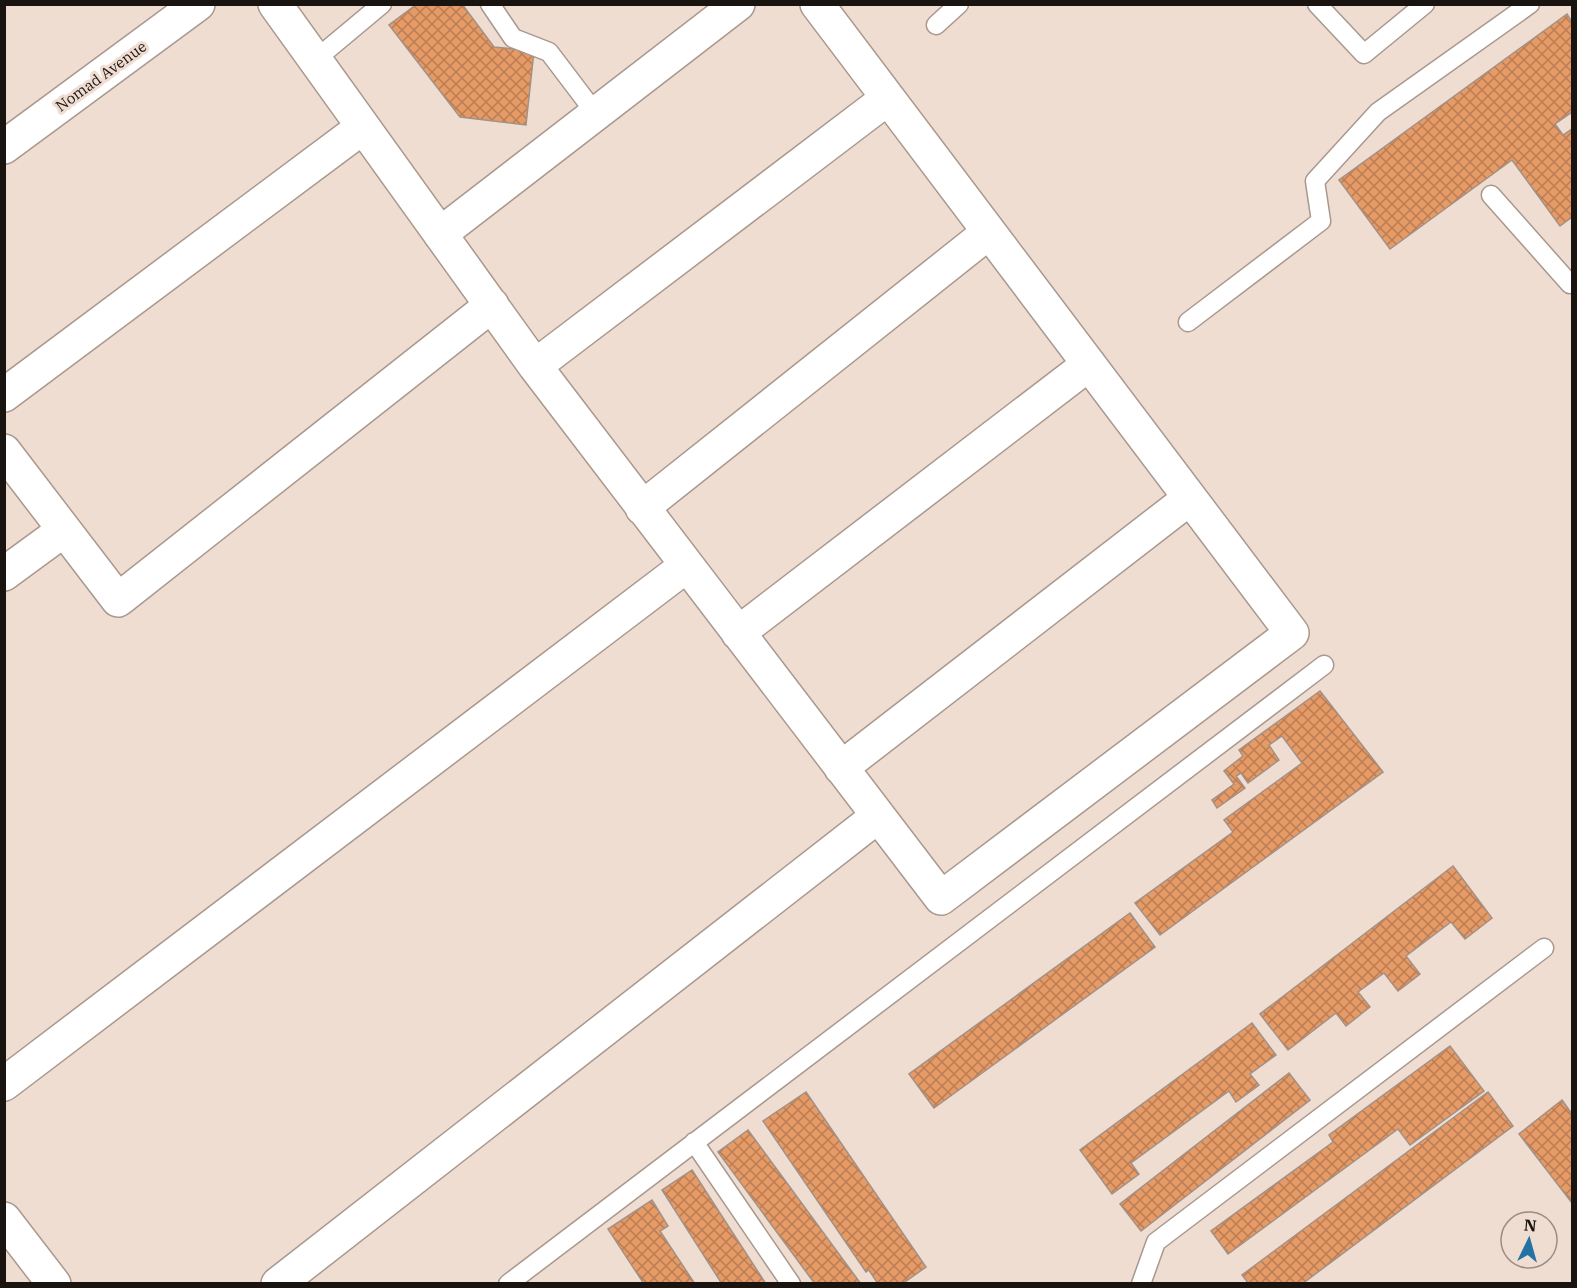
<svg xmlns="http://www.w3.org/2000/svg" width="1577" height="1288" font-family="'IBM Plex Serif',serif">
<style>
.building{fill:url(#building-cross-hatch);stroke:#a29187;stroke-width:1.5}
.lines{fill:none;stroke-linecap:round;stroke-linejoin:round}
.service-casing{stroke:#a9988d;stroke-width:21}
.minor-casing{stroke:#a9988d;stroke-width:36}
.service{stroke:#fff;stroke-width:18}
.minor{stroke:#fff;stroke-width:33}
.labels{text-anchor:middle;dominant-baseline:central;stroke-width:6;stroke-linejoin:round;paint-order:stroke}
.street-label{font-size:15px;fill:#1a1410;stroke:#efddd2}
</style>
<defs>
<pattern id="building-cross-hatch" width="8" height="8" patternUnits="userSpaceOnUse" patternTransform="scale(1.5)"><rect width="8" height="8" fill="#e69b67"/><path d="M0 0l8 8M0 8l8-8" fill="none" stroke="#ba7d53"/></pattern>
</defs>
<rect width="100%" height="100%" fill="#efddd2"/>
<path class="building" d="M417 4H462L494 47 534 51 526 125 460 117 389 25Z
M1567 14 1572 22V112L1555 124 1563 135 1572 129V217L1560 226 1512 160 1390 249 1339 180Z
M1320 691 1383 772 1160 935 1135 903 1233 832 1224 820 1302 763 1282 736 1269 745 1279 760 1248 783 1241 773 1236 776 1245 788 1217 808 1212 800 1234 784 1224 771 1243 756 1239 750Z
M1453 866 1492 918 1465 939 1451 922 1406 956 1420 974 1398 991 1384 973 1358 992 1370 1007 1346 1026 1336 1013 1288 1050 1260 1014Z
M1130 913 1155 947 934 1108 909 1074Z
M1252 1023 1276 1055 1250 1074 1259 1085 1236 1102 1229 1091 1131 1163 1139 1174 1112 1194 1080 1150Z
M1450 1046 1484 1091 1410 1145 1398 1129 1228 1254 1211 1231 1333 1142 1329 1135Z
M1289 1073 1310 1100 1141 1231 1120 1204Z
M806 1092 926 1267 902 1284H878L869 1270 866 1272 763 1121Z
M1488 1092 1513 1126 1302 1284H1249L1242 1275Z
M1562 1100 1572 1114V1203L1519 1134Z
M748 1130 861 1284H815L718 1152Z
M692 1170 766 1284H722L662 1190Z
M652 1200 668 1226 660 1231 695 1284H644L608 1229Z"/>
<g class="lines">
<defs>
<path id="service" d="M490 4 513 38 549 52 596 114
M1317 4 1364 54 1425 4
M936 25 959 4
M315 60 382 4
M1491 195 1570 284
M1188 322 1321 221 1315 181 1378 112 1530 4
M694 1142 791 1284
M508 1284 1324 665
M1141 1284 1156 1242 1544 948"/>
<path id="minor" d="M275 4 535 366 941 898 1292 633 817 4
M4 147 198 4
M440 234 738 4
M535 366 888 98
M4 395 363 127
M4 451 118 600 492 305
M642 508 989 232
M4 574 64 530
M738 633 1089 364
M841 768 1190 498
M4 1084 686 566
M4 1219 54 1284
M278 1284 878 816"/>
</defs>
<use href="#service" class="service-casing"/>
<use href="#minor" class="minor-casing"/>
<use href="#service" class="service"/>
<use href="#minor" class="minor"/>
</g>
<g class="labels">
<g class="street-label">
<text transform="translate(101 76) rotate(-36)">Nomad Avenue</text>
</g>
</g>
<rect width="1577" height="1288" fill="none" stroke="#1a1410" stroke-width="12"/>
<g transform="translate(1529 1240) rotate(5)"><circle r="28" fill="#efddd2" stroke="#9a8d84" stroke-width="1.5"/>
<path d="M0-4.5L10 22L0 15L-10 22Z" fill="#2471a4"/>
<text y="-9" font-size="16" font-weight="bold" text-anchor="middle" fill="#1a1410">N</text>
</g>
</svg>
